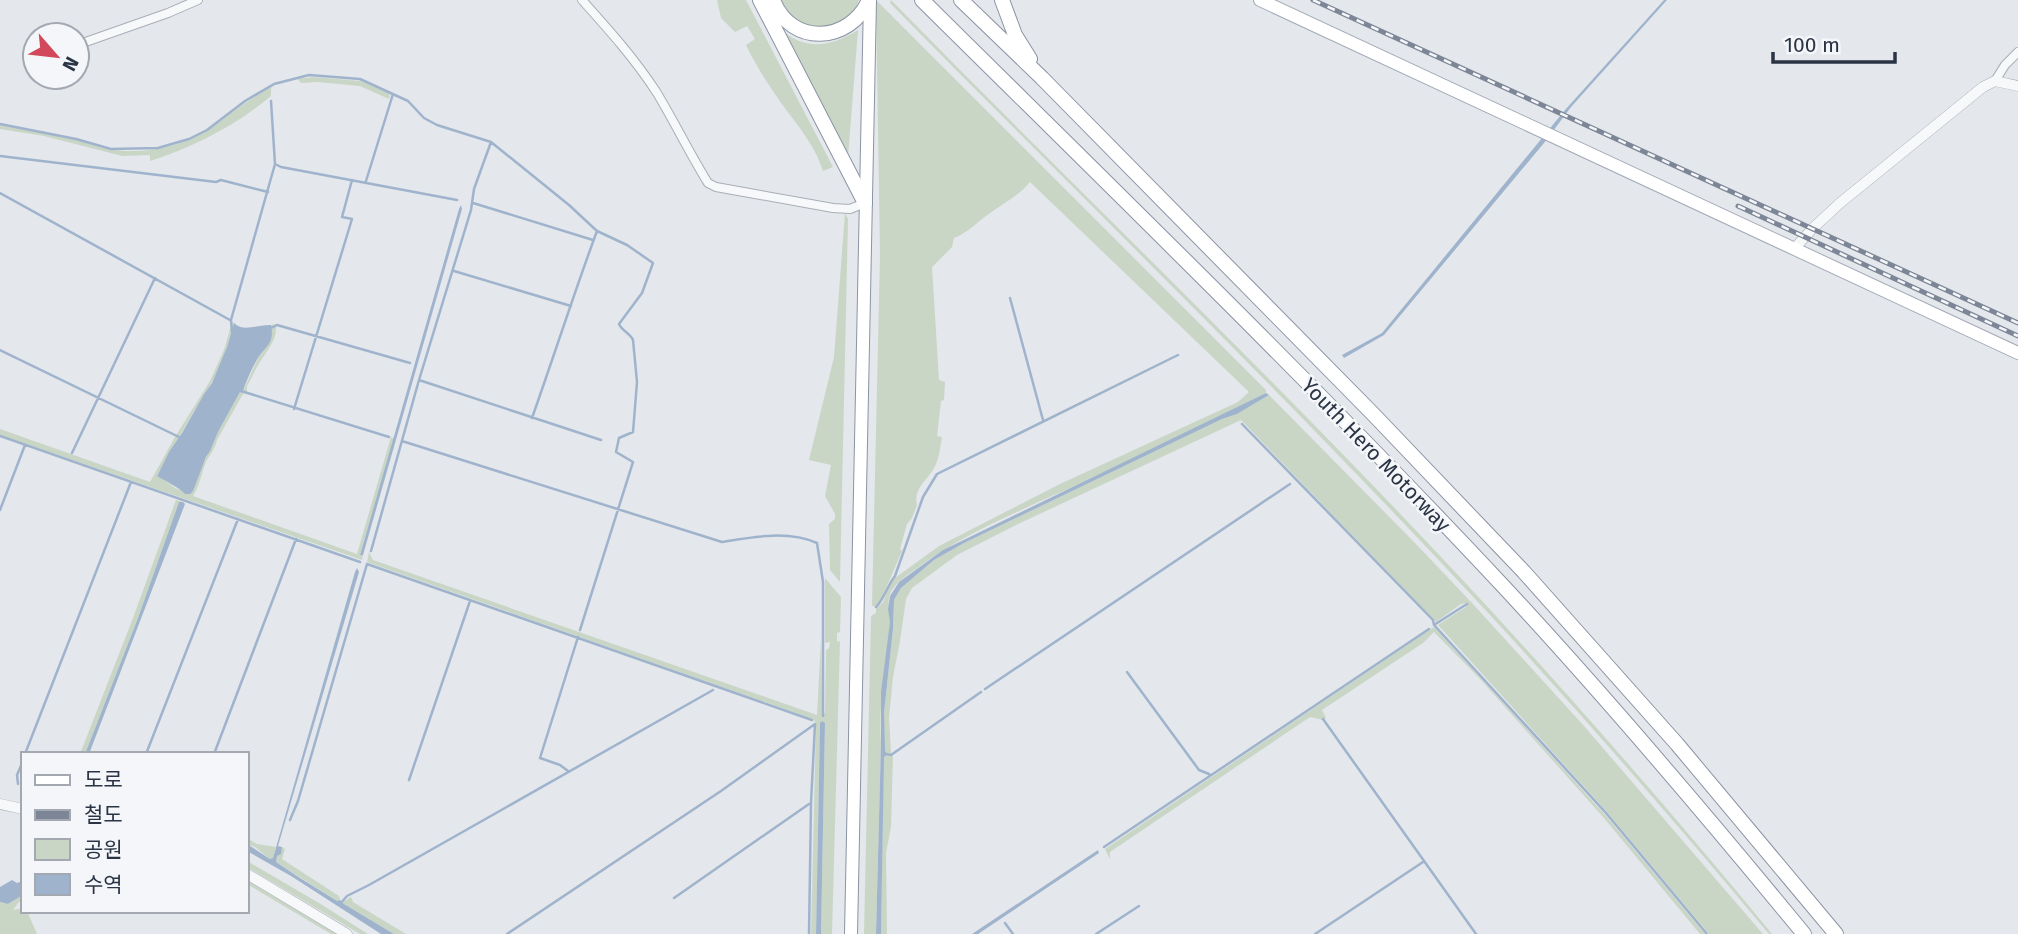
<svg xmlns="http://www.w3.org/2000/svg" width="2018" height="934" font-family="'Fira Sans','Noto Sans KR',sans-serif">
<style>
.green{fill:#c9d6c5}
.water{fill:#9fb4cc}
.lines{fill:none;stroke-linecap:round;stroke-linejoin:round}
.stream{stroke:#9fb4cc;stroke-width:2.5}
.minor-casing{stroke:#a9aeb7;stroke-width:10}
.tertiary-casing{stroke:#a9aeb7;stroke-width:11}
.primary-casing{stroke:#a3abb8;stroke-width:14}
.trunk-casing{stroke:#8b94a3;stroke-width:14}
.motorway-casing{stroke:#8b94a3;stroke-width:16}
.minor{stroke:#f7f8fa;stroke-width:8}
.tertiary{stroke:#f7f8fa;stroke-width:10}
.primary{stroke:#fff;stroke-width:12}
.trunk{stroke:#fff;stroke-width:12}
.motorway{stroke:#fff;stroke-width:14}
.rail-casing{stroke:#7d8696;stroke-width:5}
.rail{stroke:#f4f6f9;stroke-width:2.5;stroke-dasharray:8;stroke-linecap:butt}
.labels{text-anchor:middle;dominant-baseline:central;stroke-width:5;stroke-linejoin:round;paint-order:stroke}
.street-label{font-size:21px;fill:#2b3445;stroke:#f4f6f9}
</style>
<rect width="100%" height="100%" fill="#e4e7ec"/>
<path class="green" d="M717 0H746L833 167 823 171C814 142 794 122 777 97 766 81 754 62 746 45L755 39 747 26 735 32 721 18Z
M776 0H859L853 14 839 28H799Z
M876 0 1266 390V393C1206 423 1146 452 1085 481 1030 507 964 532 916 569 907 575 898 581 892 590 885 602 891 614 890 626 887 665 878 703 881 742L876 934H864L871 616 876 613V609L883 602 891 583 895 578 939 546 1060 484 1238 402 1249 392 1030 182C1019 196 1000 205 986 216 975 224 967 233 954 238L952 247 932 267 939 380 945 382 944 400 941 401 937 436 942 437C940 449 939 460 933 470 925 482 913 490 917 505L912 518 907 524 900 549 902 551 881 600 875 606H872L880 256Z
M891 0C1079 192 1274 378 1458 575 1566 691 1671 811 1772 934H1769C1648 789 1523 647 1392 511 1228 339 1057 173 890 3Z
M778 27C804 51 829 48 858 30L848 157Z
M313 77 361 81 390 94 389 99 360 86 318 82 301 83 298 79Z
M275 85 271 88V96C235 126 194 147 150 161V155L122 156 44 136 0 129V125L51 134C60 138 68 138 77 140 88 143 98 147 108 149 141 155 179 148 207 130 230 116 250 97 275 85Z
M845 213 848 219 840 582 830 570 829 524 835 519V514L825 496 831 465 809 460 834 357Z
M232 322 234 323C227 347 220 373 204 394L157 475 175 488 183 491 200 471 218 432 240 392 243 391 259 356C266 350 273 334 271 325L276 324C277 338 271 345 264 356 257 365 253 376 247 386V391L243 394 217 440C215 449 210 454 206 462 201 474 200 485 193 496L357 554 391 437 394 439 360 554 363 555 362 560 0 435V429L150 482 175 437 210 381 224 350Z
M1269 395 1415 543 1472 603 1584 726 1763 934H1709L1607 812 1438 625 1466 607 1467 603 1461 604 1436 622 1241 420 1018 524 957 555 912 588 906 599 900 641 893 677 889 718 891 752 893 756 891 827 886 853 887 934H881L884 713 893 629 894 600 901 588 934 560 964 543 1222 419 1237 414Z
M176 500 183 502H179L138 618 85 754H80L133 618Z
M369 552 373 560 817 715 821 639 822 715 825 713 826 650 829 648 830 642 825 643V578L841 597 840 632 837 633V642L840 641 832 934H821L825 723 822 721 820 723 816 934H811L816 723 813 719 367 562Z
M1434 627 1607 817 1705 934H1700L1604 818 1481 680 1434 632 1423 643 1322 710 1326 718 1323 720 1310 717 1110 852V859L1105 849Z
M247 838 257 844 276 847 273 858 270 859 255 847 247 844Z
M282 847 285 849 282 859 339 896 340 900 337 901 276 862 277 856 280 854Z
M247 861 319 903 368 934H360L247 867Z
M247 877 342 934H331L247 884Z
M23 895V900L19 902 13 910 23 908V911H27L37 934H0V902L8 904Z
M351 897 353 902 406 934H394L344 904 343 902Z"/>
<path class="water" d="M1664 0H1667L1571 107 1544 143 1384 335 1344 358 1342 355 1382 333 1565 110Z
M461 205 462 209 363 555H360L459 209Z
M234 323C244 333 258 324 271 325 274 341 269 344 260 355 255 361 245 384 243 391L240 392 218 432 210 451 206 457 193 491 190 494H185C180 488 165 481 157 476L169 452 182 433 204 394 212 383 227 347Z
M1266 393 1269 395 1237 414 1222 419 964 543 934 560 901 588 894 600 893 629 884 713 885 751 887 754 884 757 881 934H876L881 742V692L890 622 888 609 890 596 899 582 943 550Z
M179 502H183L185 504 89 754H85L138 618Z
M357 568 359 572 278 846 282 847 281 854 277 856 276 862 300 878 337 901 340 900 344 904 394 934H381L291 876 247 851V844L270 859 273 858 355 572Z
M822 721 825 723 821 934H816L820 723Z
M1098 850 1099 853 978 934H972Z
M12 880 17 883 23 881V895L8 904 0 902V887Z"/>
<g class="lines">
<path class="stream" d="M0 124 76 139 111 149 158 148 189 139 207 130 245 101 274 84 309 75 360 79 408 101 424 118 437 125 491 142 569 205 597 231 627 245 653 263 642 293 619 324C622 331 630 333 633 340L637 382 633 432 619 438 616 452 633 462 580 630
M0 156 216 182 221 180 268 192
M275 164 281 167 457 200
M366 181 393 94
M0 193 230 320
M473 203 593 240
M454 271 571 306
M1010 298 1043 420
M269 329 277 325 410 363
M232 332 231 320 275 164 271 101
M0 350 179 437
M419 380 601 440
M241 391 389 437
M294 409 352 219 342 217 352 180
M532 418C554 356 574 293 597 231
M1242 424 1433 620 1434 625 1606 813 1707 934
M0 436 360 562
M402 441 722 542C752 537 788 530 817 543L823 582V716
M72 453 155 278
M0 510 25 445
M371 551 419 380 471 210 474 189 491 142
M876 607C885 598 887 586 895 576L923 497 937 474 1178 355
M1434 625 1467 604
M1127 672 1199 770 1209 774
M985 689 1290 484
M1323 719 1476 934
M25 754 131 482
M146 754 238 519
M214 754 296 539
M886 754 891 755 981 692
M568 771 560 765 540 758 578 637
M409 780 470 601
M18 784 17 775 23 761
M290 820 298 801 367 564 812 720
M1104 847 1429 629
M674 898 809 804
M340 904 347 896 369 885 713 690
M1005 923 1013 934
M507 934 721 791 815 724
M809 934 811 803 815 724
M1096 934 1139 906
M1315 934 1423 862"/>
<defs>
<path id="minor" d="M582 0C609 30 635 59 657 93 675 123 690 154 708 183L716 187 833 208 850 209 865 203
M77 45 168 13 198 0
M1995 81 2005 65 2018 52"/>
<path id="tertiary" d="M1794 249 1812 229 1840 203 1983 87 1995 81 2018 86
M0 804 23 809
M247 874 347 934"/>
<path id="primary" d="M1260 0 2018 353"/>
<path id="trunk" d="M851 934 870 0"/>
<path id="motorway" d="M760 0 865 203
M773 0C791 47 850 43 869 0
M922 0C1118 194 1316 386 1504 587 1608 699 1707 816 1804 934
M961 0 1042 78 1374 415 1524 572 1677 744 1836 934
M1002 0 1015 35 1030 59"/>
</defs>
<use href="#minor" class="minor-casing"/>
<use href="#tertiary" class="tertiary-casing"/>
<use href="#primary" class="primary-casing"/>
<use href="#trunk" class="trunk-casing"/>
<use href="#motorway" class="motorway-casing"/>
<use href="#minor" class="minor"/>
<use href="#tertiary" class="tertiary"/>
<use href="#primary" class="primary"/>
<use href="#trunk" class="trunk"/>
<use href="#motorway" class="motorway"/>
<defs>
<path id="rail" d="M1313 0 2018 323
M1738 206 2018 336"/>
</defs>
<use href="#rail" class="rail-casing"/>
<use href="#rail" class="rail"/>
</g>
<g class="labels">
<g class="street-label">
<text transform="translate(1376 455) rotate(46)">Youth Hero Motorway</text>
</g>
</g>
<rect x="21" y="752" width="228" height="161" fill="#f4f6f9" stroke="#a4a8b1" stroke-width="2"/>
<rect x="35" y="775" width="35" height="10" fill="#ffffff" stroke="#a4a8b1" stroke-width="2"/>
<text x="84" y="787" font-size="21" fill="#2b3445">도로</text>
<rect x="35" y="810" width="35" height="10" fill="#7d8696" stroke="#a4a8b1" stroke-width="2"/>
<text x="84" y="822" font-size="21" fill="#2b3445">철도</text>
<rect x="35" y="839" width="35" height="21" fill="#c9d6c5" stroke="#a4a8b1" stroke-width="2"/>
<text x="84" y="857" font-size="21" fill="#2b3445">공원</text>
<rect x="35" y="874" width="35" height="21" fill="#9fb4cc" stroke="#a4a8b1" stroke-width="2"/>
<text x="84" y="892" font-size="21" fill="#2b3445">수역</text>
<g transform="translate(56 56) rotate(118)"><circle r="33" fill="#f4f6f9" stroke="#a4a8b1" stroke-width="2"/>
<path d="M0-5L12 26L0 18L-12 26Z" fill="#d1495b"/>
<text y="-10" font-size="19" font-weight="bold" text-anchor="middle" fill="#2b3445">N</text>
</g>
<path d="M1773 52v10h122v-10" fill="none" stroke="#2b3445" stroke-width="3.5"/>
<text x="1784" y="52" font-size="21" fill="#2b3445" stroke="#f4f6f9" stroke-width="5" paint-order="stroke">100 m</text>
</svg>
